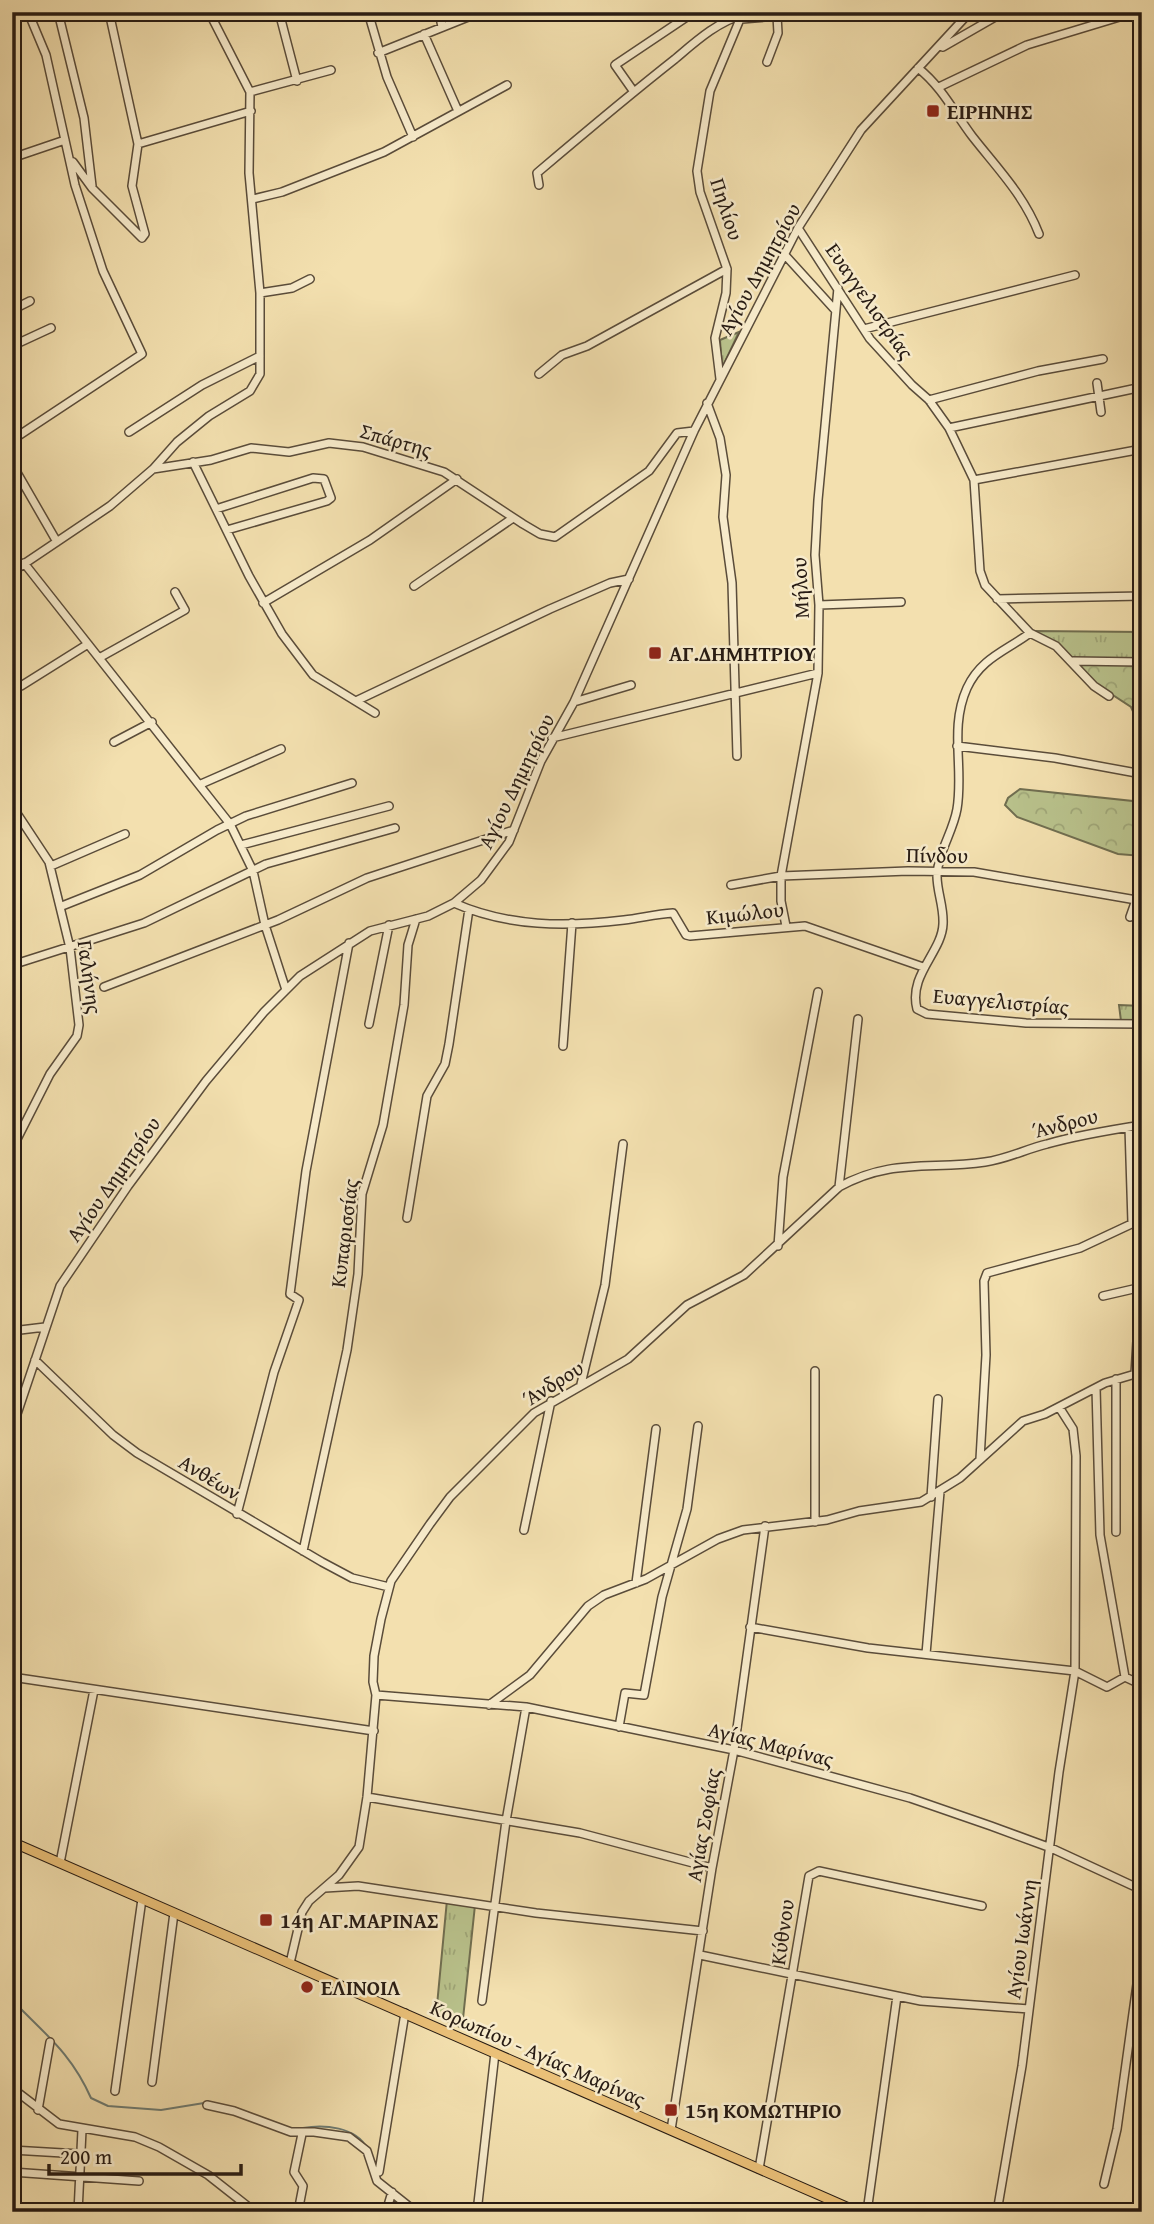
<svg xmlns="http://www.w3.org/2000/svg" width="1154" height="2224" font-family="'Gentium Book Plus',serif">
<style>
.grass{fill:url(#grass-tufts);stroke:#706e50;stroke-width:2}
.forest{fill:url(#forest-crowns);stroke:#706e50;stroke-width:2}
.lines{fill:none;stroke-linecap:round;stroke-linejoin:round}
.stream{stroke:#6e7b72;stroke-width:2}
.minor-casing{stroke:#5a4c3a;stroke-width:10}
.major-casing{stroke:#271b13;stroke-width:11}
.minor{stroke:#f7ebcb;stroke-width:7}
.major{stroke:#eac078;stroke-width:9}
.poi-dot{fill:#8f2418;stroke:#f7ebcb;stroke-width:2.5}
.labels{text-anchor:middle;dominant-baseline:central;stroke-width:5;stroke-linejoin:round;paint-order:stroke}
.poi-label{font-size:21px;font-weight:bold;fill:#271b13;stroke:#f7ebcb;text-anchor:start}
.street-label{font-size:21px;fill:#271b13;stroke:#f7ebcb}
</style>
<defs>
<pattern id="grass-tufts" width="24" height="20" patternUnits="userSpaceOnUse" patternTransform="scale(1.75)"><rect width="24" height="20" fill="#b9c28c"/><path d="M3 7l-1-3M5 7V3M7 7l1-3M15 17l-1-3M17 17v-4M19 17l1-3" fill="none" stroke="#9fa678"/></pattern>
<pattern id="forest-crowns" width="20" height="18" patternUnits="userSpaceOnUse" patternTransform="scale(1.75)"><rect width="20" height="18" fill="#b9c28c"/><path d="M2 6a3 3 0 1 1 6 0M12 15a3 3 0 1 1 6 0" fill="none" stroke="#9fa678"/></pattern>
</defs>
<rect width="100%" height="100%" fill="#f3e0af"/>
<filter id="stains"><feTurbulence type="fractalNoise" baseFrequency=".00286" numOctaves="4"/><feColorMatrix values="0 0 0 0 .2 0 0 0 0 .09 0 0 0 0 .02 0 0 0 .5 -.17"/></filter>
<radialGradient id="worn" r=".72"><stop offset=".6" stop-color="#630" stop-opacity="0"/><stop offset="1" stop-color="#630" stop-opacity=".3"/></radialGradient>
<path class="grass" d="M739 332 722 368 720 340Z
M1034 631 1142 632V660L1074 659Z
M1119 1005 1142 1006V1022L1121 1021Z
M447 1900 475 1905 462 2028 436 2016Z"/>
<path class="forest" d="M1076 662 1142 663V731L1131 707 1096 684Z
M1020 789 1142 802V856L1118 854 1017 817 1005 805 1008 798Z"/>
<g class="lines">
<path class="stream" d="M12 2000C46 2035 71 2053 91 2098L108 2106 161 2110 204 2103
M303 2128C324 2124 356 2127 367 2148
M400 2195 412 2205"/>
<defs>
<path id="minor" d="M58 12 84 118 92 186
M279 12 297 81
M368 12 387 77 413 137
M439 12 442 27
M742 19 777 16 778 33 767 62
M424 34 458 111
M943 47 1004 12
M378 53 473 15
M918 68C942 87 954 112 972 136 997 168 1024 195 1039 234
M939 87 1027 45 1136 12
M250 92 331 70
M634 92 615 65 694 12
M138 144 251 111
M12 158 65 140
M73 162 92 188 142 238 145 234 132 186 138 144 109 12
M539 185 537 173C583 134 628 96 675 59 694 43 718 21 743 15
M253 199 282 192 384 152 507 85
M798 228 870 339 912 385 929 400 949 428 974 480 980 571 985 585 1030 633C1006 651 981 658 967 688 949 728 964 768 957 809 953 832 938 852 937 876 937 892 944 907 943 924 942 952 908 975 917 1009L927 1014 1026 1023 1142 1024
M784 254 835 310
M260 293 292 288 310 279
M12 310 30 301
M864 329 1075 275
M12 346 51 328
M539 374 562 355 587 346 727 269
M720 379 715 338 726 293 727 269 700 192 697 171 710 91 743 12
M1097 383 1101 412
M929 400 1038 371 1103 359
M707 403 720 438 726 475 723 517 732 583 737 756
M949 428 1142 387
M129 432 202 385 260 356
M12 440 142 354 103 271 75 185 46 55 28 12
M193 462 249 576 282 634 313 675 375 713
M12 464 57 542
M153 469 177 442 209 416 250 391 260 374V293L249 173 250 92 209 12
M974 480 1142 449
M216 509 313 478 324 479 331 498 327 501 227 530
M24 563 230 824 253 871 265 925 286 990
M12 572 110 506 153 469 211 460 251 448 289 452 329 443 363 447 444 472 523 524 540 534 555 537 649 471 677 433 694 431
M414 586 513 518
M997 599 1142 596
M263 603 370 540 457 479
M819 605 901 602
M1030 633 1056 646 1094 686 1109 696
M99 658 185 610 175 592
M1073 661 1142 662
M21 686 88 644
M358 700 550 609 610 583 629 579
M574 702 631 685
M552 738 818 673
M114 742 152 722
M957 746 1055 758 1142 774
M201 784 281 749
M12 806 49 862 70 948 79 1025 77 1036 50 1074 12 1149
M241 845 389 806
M51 866 125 834
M731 885 781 876 908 871 974 872 1142 901
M454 903C508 927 566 927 624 920 641 918 656 914 673 913L686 935 690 936 805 926 923 967
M62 906 140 875 217 830 246 816 352 783
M1130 917 1136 900
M786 926 781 901V876L818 673 819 605 815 555 818 500 838 288
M12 965 144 923 266 864 395 828
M104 987 278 920 367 878 514 830
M369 1024 389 925
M563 1046 572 923
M1129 1127 1132 1223
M839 1187 858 1019
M407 1218 427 1096 445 1064 449 1044 469 909
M778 1246 783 1177 818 992
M1103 1296 1142 1287
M12 1331 45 1327
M35 1360 113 1435 137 1453 322 1562 352 1578 389 1587
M815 1371V1522
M1135 1374 1137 1341 1142 1330
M1116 1379V1532
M581 1384 605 1285 623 1144
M1096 1388 1100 1535 1125 1677
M12 1429 60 1286 128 1186 206 1081 264 1012 300 976 370 931 428 916 454 903 481 880 509 842 541 761 574 702 694 431 798 228 861 130 970 12
M980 1459 986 1355 984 1281 987 1273 1080 1248 1142 1219
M931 1497 938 1399
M237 1514 274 1372 299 1300 290 1294 306 1171 349 943
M524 1530 551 1401
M303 1551 347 1350 358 1274 362 1194 383 1125 404 1005 408 945 416 919
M636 1583 656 1429
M750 1627 868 1648 1075 1671 1107 1687 1125 1677 1142 1685
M926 1654 940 1492
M12 1677 374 1731
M376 1695 526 1707 734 1750 910 1798 991 1826 1051 1848 1142 1890
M489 1705 530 1675 588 1606 604 1595 646 1579 718 1539 743 1530 827 1520 859 1511 921 1502 960 1478 1023 1421 1045 1414 1105 1383 1142 1372
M619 1727 625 1693 644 1695 662 1597 687 1509 698 1426
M367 1797 580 1833 712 1868
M60 1863 94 1690
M325 1888 358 1886 536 1913 703 1931
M700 1955 921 2001 1029 2009
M290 1963 302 1912 309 1901 339 1875 359 1847 367 1797 376 1695 373 1682 374 1656 381 1619 391 1581 430 1524 450 1497 534 1413 628 1359 687 1305 744 1275 839 1187C891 1158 931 1170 985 1162 1007 1159 1026 1149 1047 1144 1078 1135 1110 1130 1142 1125
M482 2001 506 1821 526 1707
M152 2082 174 1913
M12 2088 59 2124 135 2137 159 2147 208 2175 255 2212
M115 2091 142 1899
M207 2105 234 2111 291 2132H314L349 2137 367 2151 377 2181 416 2212
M38 2110 50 2042
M671 2130 712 1868 734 1750 765 1526
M12 2150 80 2154
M759 2169 809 1876 819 1871 982 1906
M12 2172 139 2181
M379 2172 405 2013
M1104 2184 1117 2129 1142 1948
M78 2212 82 2130
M298 2212 303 2186 294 2172 302 2134
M386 2212 392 2192
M477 2212 495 2053
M867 2212 897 1996
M997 2212 1022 2066 1059 1772 1075 1671 1076 1456 1073 1429 1059 1407"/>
<path id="major" d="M12 1842 858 2212"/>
</defs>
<use href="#minor" class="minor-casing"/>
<use href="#major" class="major-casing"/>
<use href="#minor" class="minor"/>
<use href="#major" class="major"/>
</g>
<g class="poi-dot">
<rect x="926" y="104" width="14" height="14" rx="3.5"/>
<rect x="648" y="646" width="14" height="14" rx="3.5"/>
<rect x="259" y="1913" width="14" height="14" rx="3.5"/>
<circle cx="307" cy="1987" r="7"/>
<rect x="664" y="2103" width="14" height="14" rx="3.5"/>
</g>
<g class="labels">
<g class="poi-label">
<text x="947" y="111">ΕΙΡΗΝΗΣ</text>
<text x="669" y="653">ΑΓ.ΔΗΜΗΤΡΙΟΥ</text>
<text x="280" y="1920">14η ΑΓ.ΜΑΡΙΝΑΣ</text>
<text x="321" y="1987">ΕΛΙΝΟΙΛ</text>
<text x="685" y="2110">15η ΚΟΜΩΤΗΡΙΟ</text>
</g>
<g class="street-label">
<text transform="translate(727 209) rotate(72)">Πηλίου</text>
<text transform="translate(759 269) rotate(-61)">Αγίου Δημητρίου</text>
<text transform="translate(870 301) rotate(55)">Ευαγγελιστρίας</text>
<text transform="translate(396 440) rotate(16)">Σπάρτης</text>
<text transform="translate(800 588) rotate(-93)">Μήλου</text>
<text transform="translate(516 781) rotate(-64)">Αγίου Δημητρίου</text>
<text transform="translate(937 855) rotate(1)">Πίνδου</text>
<text transform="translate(745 913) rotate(-6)">Κιμώλου</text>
<text transform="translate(90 977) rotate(82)">Γαλήνης</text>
<text transform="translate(1001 1001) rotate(5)">Ευαγγελιστρίας</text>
<text transform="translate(1065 1123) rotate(-14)">Άνδρου</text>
<text transform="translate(113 1179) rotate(-55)">Αγίου Δημητρίου</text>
<text transform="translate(344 1233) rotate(-83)">Κυπαρισσίας</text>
<text transform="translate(553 1383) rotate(-32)">Άνδρου</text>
<text transform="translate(210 1477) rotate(31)">Ανθέων</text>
<text transform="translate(771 1744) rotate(14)">Αγίας Μαρίνας</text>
<text transform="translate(703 1825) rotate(-80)">Αγίας Σοφίας</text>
<text transform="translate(782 1932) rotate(-82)">Κύθνου</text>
<text transform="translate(1021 1939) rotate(-82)">Αγίου Ιωάννη</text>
<text transform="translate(538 2053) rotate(24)">Κορωπίου - Αγίας Μαρίνας</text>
</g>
</g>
<rect width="1154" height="2224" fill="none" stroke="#f3e0af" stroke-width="42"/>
<rect x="14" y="14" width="1126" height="2196" fill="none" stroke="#271b13" stroke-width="3.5"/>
<rect x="21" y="21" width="1112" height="2182" fill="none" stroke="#271b13" stroke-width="2"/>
<path d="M49 2164v10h192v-10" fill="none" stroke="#271b13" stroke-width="3.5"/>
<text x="60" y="2164" font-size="21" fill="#271b13" stroke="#f7ebcb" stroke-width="5" paint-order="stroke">200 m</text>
<rect width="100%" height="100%" filter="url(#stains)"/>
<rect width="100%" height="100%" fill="url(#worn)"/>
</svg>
